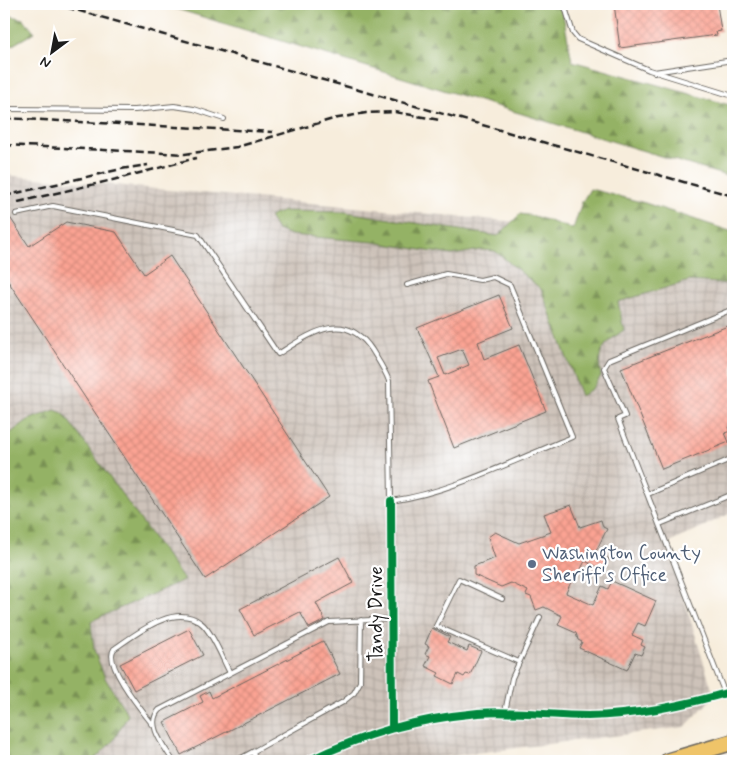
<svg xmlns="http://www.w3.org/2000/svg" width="737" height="765" font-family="Mynerve,sans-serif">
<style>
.industrial{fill:url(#industrial-grid)}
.forest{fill:url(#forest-firs);stroke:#586740}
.building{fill:url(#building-cross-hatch);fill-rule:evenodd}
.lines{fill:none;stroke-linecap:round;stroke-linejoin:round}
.lane-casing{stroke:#69655f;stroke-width:6}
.street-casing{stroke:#69655f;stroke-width:10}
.highway-casing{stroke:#69655f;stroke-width:18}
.lane{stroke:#fff;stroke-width:4}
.street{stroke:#fff;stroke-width:8}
.highway{stroke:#efc469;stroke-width:15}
.rail{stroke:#1c1c1c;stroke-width:2.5;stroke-dasharray:8 4;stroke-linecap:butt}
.cycleway-casing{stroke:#fff;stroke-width:11}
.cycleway{stroke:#00873e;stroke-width:8}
.service-dot{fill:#5c6f8a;stroke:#fff;stroke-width:2}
.labels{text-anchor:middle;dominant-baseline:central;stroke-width:4.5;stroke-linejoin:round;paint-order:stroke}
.service-label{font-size:19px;fill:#4e5e75;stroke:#fff;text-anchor:start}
.street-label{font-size:19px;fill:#1c1c1c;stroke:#fff}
</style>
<defs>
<pattern id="industrial-grid" width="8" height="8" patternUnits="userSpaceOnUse" patternTransform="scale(1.25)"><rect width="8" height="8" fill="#cdc2b9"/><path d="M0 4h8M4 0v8" fill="none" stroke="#afa69e"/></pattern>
<pattern id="forest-firs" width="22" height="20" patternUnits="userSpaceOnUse" patternTransform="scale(1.25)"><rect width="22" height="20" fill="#94b265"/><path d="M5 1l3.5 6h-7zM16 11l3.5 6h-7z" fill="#789052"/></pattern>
<pattern id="building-cross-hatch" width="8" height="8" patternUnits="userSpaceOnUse" patternTransform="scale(1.25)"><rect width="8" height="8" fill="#fba393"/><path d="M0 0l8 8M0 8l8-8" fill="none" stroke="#d78c7e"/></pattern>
</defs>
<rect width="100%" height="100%" fill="#fff"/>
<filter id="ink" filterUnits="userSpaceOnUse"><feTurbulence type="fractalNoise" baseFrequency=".02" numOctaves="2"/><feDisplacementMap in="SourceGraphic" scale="10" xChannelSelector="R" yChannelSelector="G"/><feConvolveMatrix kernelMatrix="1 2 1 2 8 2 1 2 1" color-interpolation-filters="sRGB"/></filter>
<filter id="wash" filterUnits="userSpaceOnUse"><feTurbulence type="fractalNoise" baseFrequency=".0096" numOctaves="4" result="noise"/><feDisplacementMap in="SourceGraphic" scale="20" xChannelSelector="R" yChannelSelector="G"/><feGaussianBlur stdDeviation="1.12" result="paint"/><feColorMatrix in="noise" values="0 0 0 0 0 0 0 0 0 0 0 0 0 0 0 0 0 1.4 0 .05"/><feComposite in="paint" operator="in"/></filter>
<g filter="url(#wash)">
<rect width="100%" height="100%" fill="#f7eddc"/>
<path class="industrial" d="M4 175 517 222 733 255V512L667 544 714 696 685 727 412 761H4Z"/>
<path class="forest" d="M160 4H561L572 61 733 106V178Z
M4 14 23 19 35 32 11 46 4 45Z
M590 189 645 203 733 232V284L689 281 618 302 624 330C604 344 596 350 601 376L593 388 581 396 541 289 495 251 481 250 452 255 373 242 291 235 277 230 269 217 283 211 346 212 498 236 520 214 534 216 573 229 582 202Z
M55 410 63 413 184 580 91 621 94 650 105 678 128 715 113 741 93 761H4V636L7 626 4 617V438L28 420Z"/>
<g id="blocks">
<path class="building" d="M614 4H717L721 31 716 32 717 35 620 48Z
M9 216 29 246 66 222 116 232 144 274 170 256 329 497 205 579 4 275V219Z
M499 295 513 328 478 342 484 359 519 345 546 411 454 448 428 381 439 377 417 328ZM462 349 469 365 445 375 438 358Z
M733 324V425L729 427 730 431 725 433 729 442 662 469 621 368Z
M571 505 580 527 601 520 603 527 607 529 595 553 609 559 604 570 585 561 580 571 575 573 566 593 593 605 602 586 608 589 612 581 656 601 645 626 638 623 632 635 643 640 641 645 645 647 641 655 635 653 627 670 579 648 582 642 578 640 576 633 558 625 562 616 544 607 536 610 531 597 526 595 528 591 511 583 501 587 474 575V566L495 558 488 537 495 532 519 543 551 532 544 514Z
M339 557 353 583 316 603 325 620 309 628 300 612 254 635 240 609Z
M432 628 450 637 447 642 467 651 469 646 481 651 470 675 466 674 464 677 458 674 453 684 437 676 439 673 425 666 430 656 425 654 429 646 425 644Z
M189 629 203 655 134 690 120 664Z
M323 641 340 674 181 755 164 722 203 702 200 696 209 691 212 698Z"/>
</g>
</g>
<g filter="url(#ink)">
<use href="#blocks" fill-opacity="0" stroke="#69655f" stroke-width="1"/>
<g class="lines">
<defs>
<path id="lane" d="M564 4 573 33 578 39 649 70 733 96
M654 72 733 60
M4 109 135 110 174 106 194 109 224 119
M16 214 53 206 198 235 278 354C310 334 344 308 372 350 378 360 385 370 389 381L391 501C450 493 517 459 572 437L510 285 493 277 480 280 446 274 407 285
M648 494 733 458
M660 524 733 494
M502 599 459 579 436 626 519 662
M725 694 618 419 625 416 604 368 609 360 733 309
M505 712 512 678 540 617
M153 725C142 711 103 664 114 649 136 634 175 602 201 623 212 631 223 660 230 673
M253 752 256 761
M173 761C165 747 145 725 159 710L329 622 392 619
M236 761 343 702 354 693 360 682 361 620"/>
<path id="street" d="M391 501 392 727
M308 761C366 733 415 719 478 713 515 710 551 716 588 716 638 715 686 705 733 691"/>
<path id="highway" d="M668 761 733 742"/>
</defs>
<use href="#lane" class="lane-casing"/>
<use href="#street" class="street-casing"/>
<use href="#highway" class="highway-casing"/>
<use href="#lane" class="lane"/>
<use href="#street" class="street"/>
<use href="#highway" class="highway"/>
<path class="rail" d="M55 4 733 196
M4 118 273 132
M4 145 185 154 237 147 333 119 366 113 395 112 440 120
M4 196 121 169 148 165
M18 202 121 178 196 158"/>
<defs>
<path id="cycleway" d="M391 501 392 727
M308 761C366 733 415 719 478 713 515 710 551 716 588 716 638 715 686 705 733 691"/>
</defs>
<use href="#cycleway" class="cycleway-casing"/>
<use href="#cycleway" class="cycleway"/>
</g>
</g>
<circle class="service-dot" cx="532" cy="564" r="5"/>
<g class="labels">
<g class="service-label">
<text x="542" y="553">Washington County<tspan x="542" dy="22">Sheriff's Office</tspan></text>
</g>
<g class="street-label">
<text transform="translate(376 614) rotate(-90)">Tandy Drive</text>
</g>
</g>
<rect width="737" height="765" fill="none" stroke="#fff" stroke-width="20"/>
<g transform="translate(52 52) rotate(212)" stroke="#ffffff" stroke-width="4" paint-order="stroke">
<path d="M0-4L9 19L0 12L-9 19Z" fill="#1c1c1c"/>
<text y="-8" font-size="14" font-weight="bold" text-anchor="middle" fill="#1c1c1c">N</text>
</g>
</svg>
